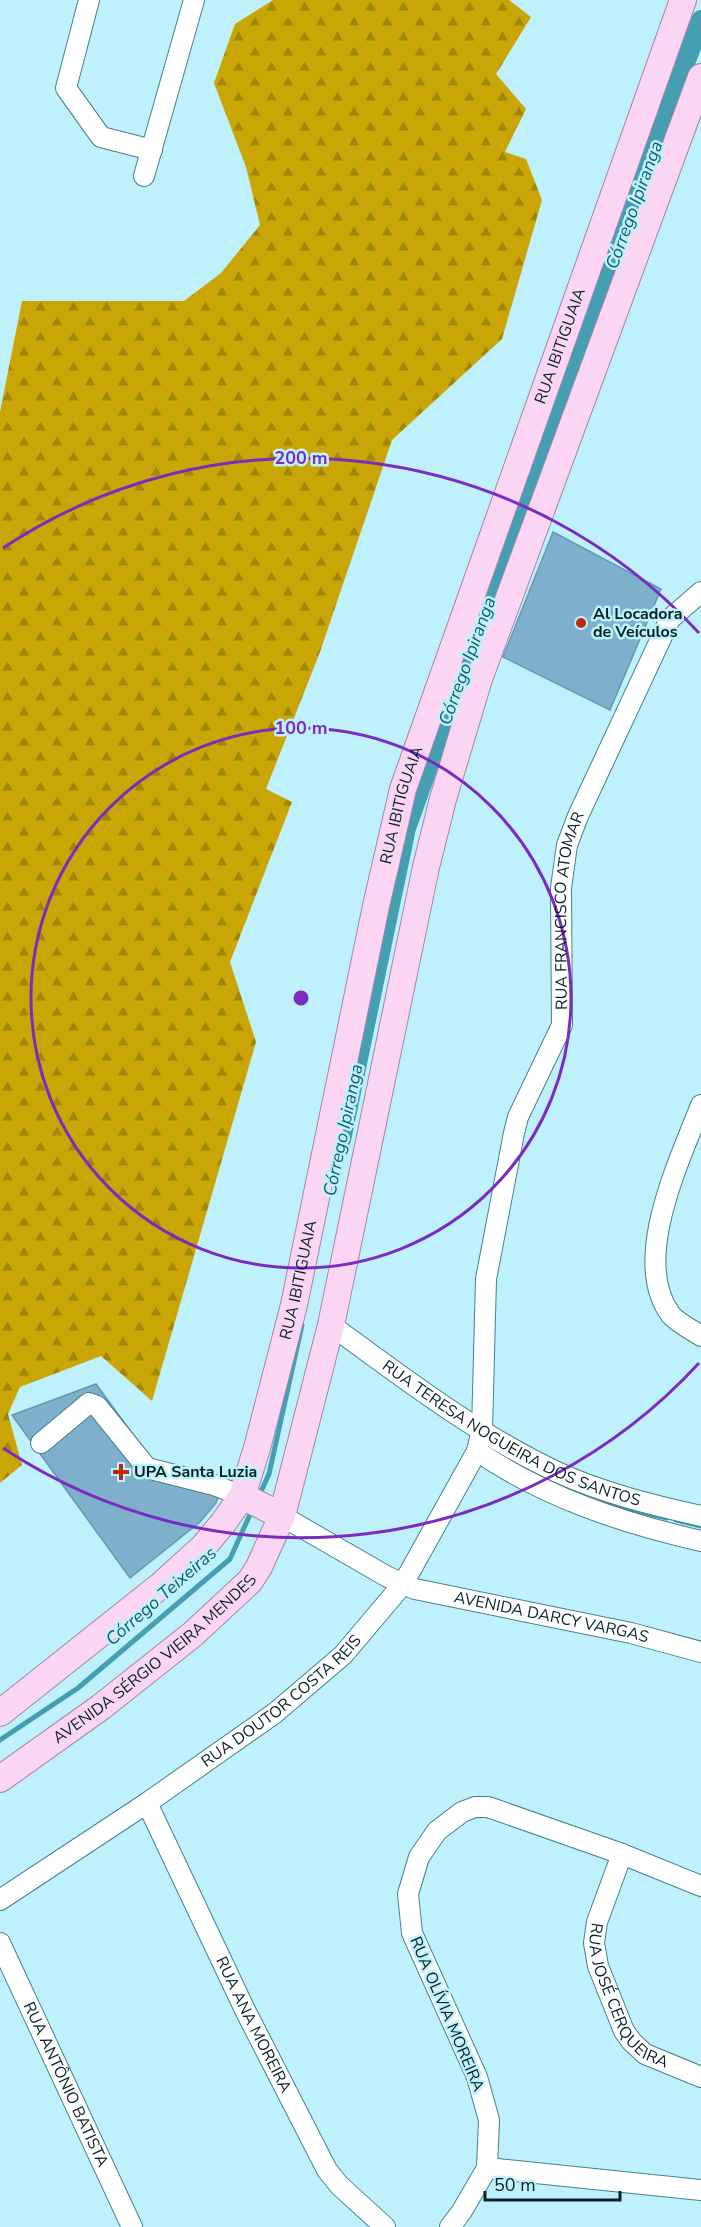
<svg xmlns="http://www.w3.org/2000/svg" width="701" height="2227" font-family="'Nunito Sans',sans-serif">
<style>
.forest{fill:url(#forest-firs)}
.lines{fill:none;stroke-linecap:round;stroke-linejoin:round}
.stream{stroke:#439fb1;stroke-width:5}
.canal{stroke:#439fb1;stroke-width:20}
.building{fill:#7eb0cc;stroke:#6697b2;stroke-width:1.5}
.minor-casing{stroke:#44818e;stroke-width:22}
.major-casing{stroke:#a485a7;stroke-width:28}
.minor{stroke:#fff;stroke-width:20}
.major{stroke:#fbd6f4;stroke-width:26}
.ring{fill:none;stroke:#7b2cbf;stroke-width:3}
.poi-dot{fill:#b82d0c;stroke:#bff1fc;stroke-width:2}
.labels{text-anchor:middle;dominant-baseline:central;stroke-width:5;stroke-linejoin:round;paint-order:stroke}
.street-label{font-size:16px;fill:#072126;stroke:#bff1fc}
.poi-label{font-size:16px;font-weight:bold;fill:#072126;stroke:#bff1fc;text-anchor:start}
.water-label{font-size:18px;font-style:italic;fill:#135e6c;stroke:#bff1fc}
.centre{fill:#7b2cbf;stroke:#bff1fc;stroke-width:3}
.ring-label{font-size:18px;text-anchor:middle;font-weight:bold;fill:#7b2cbf;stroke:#bff1fc;stroke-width:5;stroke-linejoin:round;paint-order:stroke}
</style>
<defs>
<pattern id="forest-firs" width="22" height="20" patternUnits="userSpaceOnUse" patternTransform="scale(1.5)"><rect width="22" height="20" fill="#c9a605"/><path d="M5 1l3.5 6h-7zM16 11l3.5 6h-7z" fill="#a18706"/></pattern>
</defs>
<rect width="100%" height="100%" fill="#bff1fc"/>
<path class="forest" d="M273 0H509L531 17 496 74 526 109 505 152 526 159 542 200 502 339 392 440 320 652 266 789 292 802 230 962 256 1042 152 1401 101 1356 20 1387 8 1414 22 1465 0 1483V412L22 301H184L221 273 260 225 246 167 214 83 235 24Z"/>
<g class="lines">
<path class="stream" d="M500 1455 548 1478
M259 1496 269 1474 302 1325
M601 1499 620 1507 667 1518
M676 1520 701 1526
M0 1740 78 1688 230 1559 252 1510"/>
<path class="canal" d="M341 1140 406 828 556 412 701 20"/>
</g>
<path class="building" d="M553 532 661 589 610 710 503 657Z
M96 1384 154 1463 223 1481 216 1503 200 1522 130 1578 12 1415Z"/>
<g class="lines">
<defs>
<g id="minor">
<path d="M89 0 66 88 101 137 152 150"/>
<path d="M144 176 194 0"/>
<path d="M455 643 488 654"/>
<path d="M701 1105C680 1160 630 1261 671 1315 678 1323 692 1330 701 1336"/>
<path id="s1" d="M331 1325C402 1377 478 1435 557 1472 603 1493 652 1505 701 1516"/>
<path d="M41 1443 89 1403 97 1406 147 1468 214 1485 242 1496"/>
<path d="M477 1451C544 1497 622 1523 701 1541"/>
<path id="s2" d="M282 1516 386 1576 415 1589 631 1633 701 1652"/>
<path id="s3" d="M147 1803 245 2010 327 2170 339 2185 385 2227"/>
<path id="s4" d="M622 1854 597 1922 594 1943 598 1966 624 2031 632 2042 645 2054 701 2077"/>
<path id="s5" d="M0 1900 147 1803 275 1713 343 1655 403 1584 477 1451 482 1430 486 1279 514 1133 518 1117 562 1025 561 888 567 845 578 816 670 619 701 592"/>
<path id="s6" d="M0 1943 132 2227"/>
<path d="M487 2168 701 2190"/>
<path d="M450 2227 462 2211 487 2168 489 2120 477 2077 412 1933 408 1894 419 1857 437 1831 462 1812 475 1807H488L622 1854 701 1886"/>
</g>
<g id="major">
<path d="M242 1496 282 1516"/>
<path id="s7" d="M0 1713 160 1586 204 1546 224 1522 242 1496 257 1448 294 1305 376 906 403 789 683 0"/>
<path id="s8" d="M0 1779 101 1707 193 1634 250 1581 259 1567 282 1516 331 1325 426 867 443 799 479 679 701 77"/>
</g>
</defs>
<use href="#minor" class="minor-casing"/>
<use href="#major" class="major-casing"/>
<use href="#minor" class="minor"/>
<use href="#major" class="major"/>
</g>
<g class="ring">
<circle cx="301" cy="998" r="270"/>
<path d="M699 1363A540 540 0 0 1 3 1448M3 548A540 540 0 0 1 699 633"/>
</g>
<g class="poi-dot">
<circle cx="581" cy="623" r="6"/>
<path d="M118 1463h6v6h6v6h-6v6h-6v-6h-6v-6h6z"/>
</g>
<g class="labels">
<g class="street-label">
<text stroke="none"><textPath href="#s7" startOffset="1522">RUA IBITIGUAIA</textPath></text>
<text stroke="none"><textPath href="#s7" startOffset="1036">RUA IBITIGUAIA</textPath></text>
<text stroke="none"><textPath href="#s5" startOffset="1222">RUA FRANCISCO ATOMAR</textPath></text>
<text stroke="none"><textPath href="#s7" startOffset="550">RUA IBITIGUAIA</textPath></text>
<text stroke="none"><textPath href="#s1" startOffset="212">RUA TERESA NOGUEIRA DOS SANTOS</textPath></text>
<text stroke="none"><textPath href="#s2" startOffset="291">AVENIDA DARCY VARGAS</textPath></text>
<text stroke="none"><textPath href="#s8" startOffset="196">AVENIDA SÉRGIO VIEIRA MENDES</textPath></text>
<text stroke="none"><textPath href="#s5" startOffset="345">RUA DOUTOR COSTA REIS</textPath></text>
<text stroke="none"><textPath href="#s4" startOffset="158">RUA JOSÉ CERQUEIRA</textPath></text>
<text transform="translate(447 2014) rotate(67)">RUA OLÍVIA MOREIRA</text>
<text stroke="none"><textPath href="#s3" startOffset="246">RUA ANA MOREIRA</textPath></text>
<text stroke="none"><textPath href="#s6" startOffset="156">RUA ANTÔNIO BATISTA</textPath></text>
</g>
<g class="poi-label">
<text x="593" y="614">Al Locadora<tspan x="593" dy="18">de Veículos</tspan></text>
<text x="134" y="1472">UPA Santa Luzia</text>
</g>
<g class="water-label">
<text transform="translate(634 205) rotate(-70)">Córrego Ipiranga</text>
<text transform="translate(467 661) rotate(-70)">Córrego Ipiranga</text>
<text transform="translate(343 1130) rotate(-78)">Córrego Ipiranga</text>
<text transform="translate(161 1596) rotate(-41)">Córrego Teixeiras</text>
</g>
</g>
<circle cx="301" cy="998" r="9" class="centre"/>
<g class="ring-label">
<text x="301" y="464">200 m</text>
<text x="301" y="734">100 m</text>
</g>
<path d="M485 2191v9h135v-9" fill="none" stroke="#072126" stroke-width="3"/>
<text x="494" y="2191" font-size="18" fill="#072126" stroke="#bff1fc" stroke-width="4.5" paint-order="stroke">50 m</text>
</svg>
